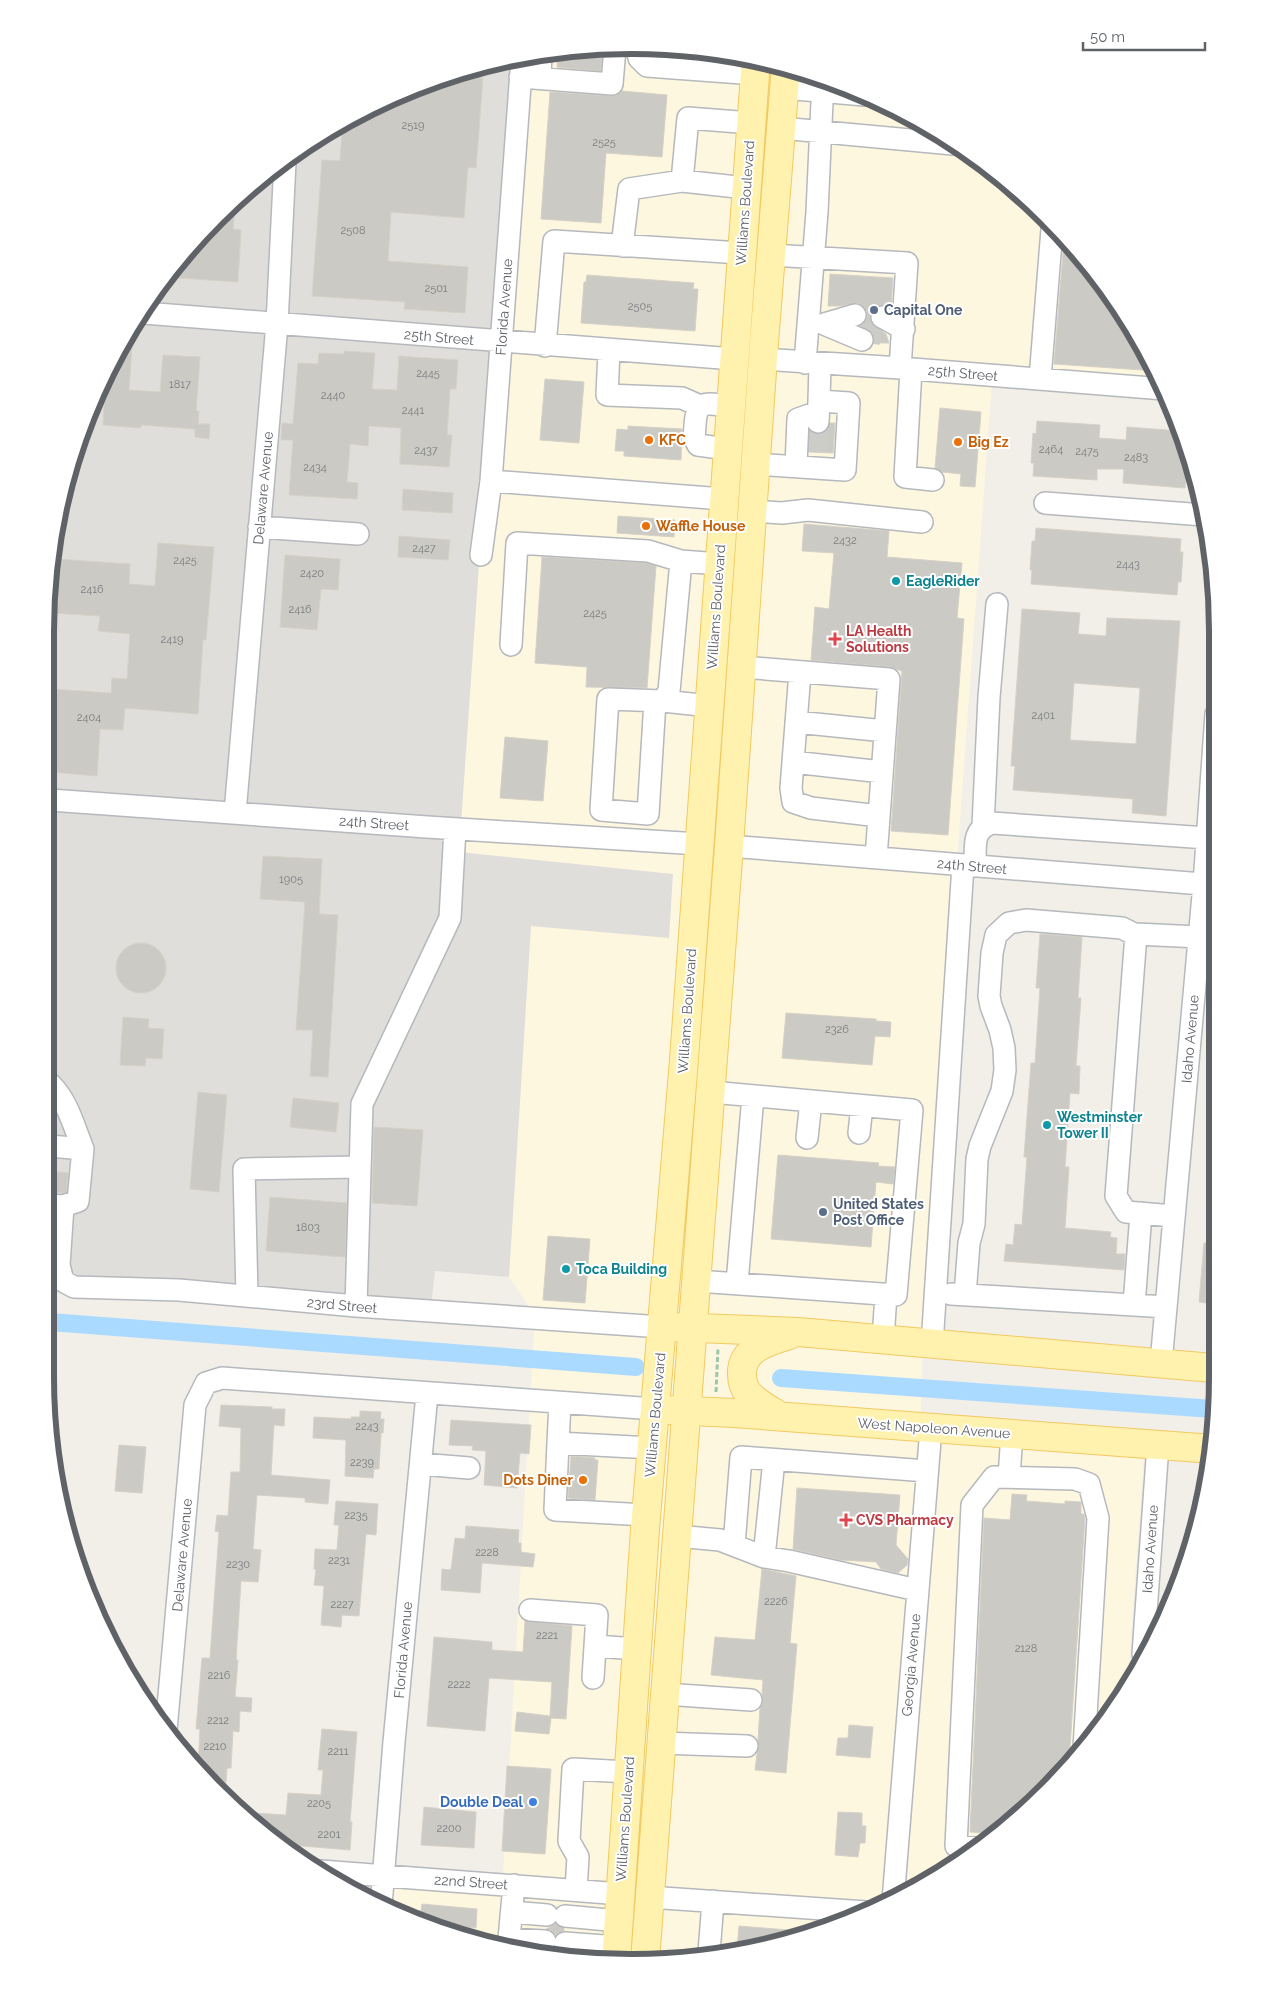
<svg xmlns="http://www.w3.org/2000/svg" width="1263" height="2008" font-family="Raleway,sans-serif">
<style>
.commercial{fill:#fef7e0}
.industrial{fill:#e0deda}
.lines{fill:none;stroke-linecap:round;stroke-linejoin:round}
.canal{stroke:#aadaff;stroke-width:18}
.building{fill:#cccac5;stroke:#d6d1c6;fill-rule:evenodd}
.minor-tunnel{stroke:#ccccc8;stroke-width:21;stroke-dasharray:21 11;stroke-linecap:butt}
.minor-casing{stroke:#b5b8bc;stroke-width:24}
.major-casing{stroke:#f2c960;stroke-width:30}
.path{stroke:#9cc7a9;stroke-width:3;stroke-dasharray:5 2.5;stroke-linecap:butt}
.minor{stroke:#fff;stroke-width:21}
.major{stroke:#fff2af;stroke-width:28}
.service-dot{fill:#5c6f8a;stroke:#fff;stroke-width:2}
.food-dot{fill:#e8710a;stroke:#fff;stroke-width:2}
.culture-dot{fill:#0f9aa8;stroke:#fff;stroke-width:2}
.health-dot{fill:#e0444e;stroke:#fff;stroke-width:2}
.shop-dot{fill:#3f7fe0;stroke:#fff;stroke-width:2}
.labels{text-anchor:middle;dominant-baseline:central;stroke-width:4;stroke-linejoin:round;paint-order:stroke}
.number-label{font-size:11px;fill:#7a7d7f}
.street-label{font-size:14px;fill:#5f6368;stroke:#fff}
.service-label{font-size:14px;font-weight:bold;fill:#4e5e75;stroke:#fff;text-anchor:start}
.food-label{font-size:14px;font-weight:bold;fill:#c56008;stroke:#fff;text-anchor:start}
.culture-label{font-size:14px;font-weight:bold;fill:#0d838f;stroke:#fff;text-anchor:start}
.health-label{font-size:14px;font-weight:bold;fill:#be3a42;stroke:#fff;text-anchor:start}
.shop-label{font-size:14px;font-weight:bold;fill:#366cbe;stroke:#fff;text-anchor:end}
.rim{fill:none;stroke:#5f6368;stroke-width:6}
</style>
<rect width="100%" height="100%" fill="#f1efe8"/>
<path class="commercial" d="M670 46 784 65 891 106 989 166 1097 274 1157 372 1160 380 993 366 923 1331 920 1440 1144 1457 1128 1679 1097 1734 1018 1817 957 1864 891 1903 784 1943 631 1963 517 1952 443 1932 391 1910 393 1886 502 1896 535 1315 509 1277 531 926 669 937 459 852 514 60 555 50Z"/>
<path class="industrial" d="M514 60 459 852 673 874 669 938 531 926 509 1277 435 1271 431 1305 50 1274V555L90 407 166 274 245 190 339 123 443 76Z"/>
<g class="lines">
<path class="canal" d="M50 1322 636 1367
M781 1378 1213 1409"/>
</g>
<path class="building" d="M602 48 601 71 557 67 558 50Z
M447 75 483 78 476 168 468 167 464 218 391 212 388 261 468 267 465 313 404 309 405 302 312 296 322 160 340 161 343 121Z
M622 91 667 95 662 157 606 153 601 223 541 219 550 92 611 96 617 95Z
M236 200 233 229 241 230 238 282 165 277Z
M1064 241 1097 274 1157 371 1054 364Z
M830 274 893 278 891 308 882 305 876 306 871 311 870 317 872 324 886 334 889 343H874L872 332 861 326 867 318V311L863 306 858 303 840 306H828Z
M587 275 694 283 693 289H698L695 331 581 323 584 282H586Z
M133 333 129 390 160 392 163 355 200 357 196 411H199L198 424H210L209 439 195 437V429L141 425V428L103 425 105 388 101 387Z
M344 351 375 353 372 389 397 390 399 356 458 360 456 389H450L447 435H452L449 467 400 464 401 428 369 426 368 446 350 444 347 482 358 483 357 499 289 495 293 440H281L282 423 293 424 298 363 318 364 319 353 344 354Z
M545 379 584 382 579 443 540 440Z
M940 408 981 412 975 487 960 486 961 474 942 472 935 468Z
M1037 421 1100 425 1099 438 1126 440 1127 427 1180 431 1190 459 1189 475 1186 474 1185 488 1123 483 1124 469H1097V480L1033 476 1034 463H1031L1033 433 1036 434Z
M830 423H835L833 453 809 452 810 431 817 434 823 433 828 429Z
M628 426 682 429 681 460 624 456V451H615L617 429 628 430Z
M403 489 453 493 452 513 402 510Z
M618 516 675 520 674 537 617 533Z
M804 524 889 531 887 557 962 563 957 618 964 619 948 835 891 831 902 671 890 667 811 660 815 607 829 609 834 553 802 551Z
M1036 528 1181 539 1180 552H1183L1181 582H1178L1177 595 1031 584 1032 570H1030L1032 541H1035Z
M399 536 450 540 448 560 398 557Z
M158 543 214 547 206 640H203L198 714 125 708 123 730 100 729 97 776 50 772 53 703H50L51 689 111 693 112 678 127 679 130 634 98 631 100 616 52 613 56 559 130 564 129 584 155 586Z
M285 555 340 559 338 590 321 589 317 630 280 627Z
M542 557 646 563 656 566 647 688 586 687 587 667 535 663Z
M1022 609 1080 613 1078 634 1106 636 1107 618 1180 621 1166 816 1132 813 1133 799 1013 790 1015 766H1011ZM1074 683 1140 688 1136 744 1070 740Z
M505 737 548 741 543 801 500 798Z
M263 856 322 859 319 914 338 915 328 1077 310 1076 313 1030H296L305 902 260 899Z
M1040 934 1082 937 1078 998H1081L1076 1066H1080L1079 1094 1070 1093 1065 1167H1069L1065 1228 1111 1232 1110 1237 1117 1238 1116 1254H1125L1124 1270 1004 1261 1006 1244 1013 1245 1015 1224 1022 1225 1027 1157H1024L1031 1063H1035L1040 988H1036Z
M116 968a25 25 0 1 1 50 0a25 25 0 1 1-50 0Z
M786 1013 876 1019V1021L891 1022 890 1037 875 1036 872 1065 782 1058Z
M123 1017 149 1019 148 1028 164 1029 162 1059 146 1058 145 1066 120 1065Z
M198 1092 227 1095 219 1192 190 1189Z
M293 1098 339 1103 336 1132 290 1127Z
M374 1127 423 1130 417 1206 372 1203Z
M778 1155 879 1163 878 1166 895 1167 893 1184 876 1182 871 1247 771 1239Z
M50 1171 68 1173 66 1192 50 1193Z
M270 1197 347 1203 345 1257 266 1251Z
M548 1236 590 1239 585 1303 543 1300Z
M1204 1243H1214V1304L1199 1302Z
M221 1405 272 1407V1409H285L284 1426 274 1425 271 1475 330 1480 328 1504 305 1502V1498L257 1495 253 1549 261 1550 258 1582 241 1581 236 1660H238L235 1697 252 1698 251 1712 240 1711 239 1732 233 1731 231 1768H227L225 1798 198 1768 200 1729H196L202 1658H210L219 1532 215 1531 217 1515 228 1516 231 1472H240L241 1428 219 1426Z
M360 1411 381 1412 380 1419H384L383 1433H381L379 1469H374L373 1478 345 1476 346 1440 313 1438 314 1417 351 1419V1417H360Z
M451 1420 531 1425 529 1454 520 1453 517 1488 484 1485 486 1451 472 1450 473 1446 449 1445Z
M119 1445 146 1447 142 1493 115 1491Z
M571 1456 595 1458V1460H598L595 1500 568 1498Z
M797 1488 900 1495 896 1545 908 1559 907 1565 898 1573 881 1569 876 1562 840 1560 793 1549Z
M1012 1494 1027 1495 1026 1501 1065 1504V1501L1081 1502V1514H1084L1085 1519 1069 1763 1018 1817 997 1834 970 1832 984 1518 1010 1520Z
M336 1501 378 1504 376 1535 366 1534 359 1616 342 1615 341 1627 321 1625 324 1586 314 1585 316 1570 314 1569 315 1549 337 1550 339 1525H334Z
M466 1526 519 1530 518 1543H521V1552L535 1554 533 1567 482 1563 480 1593 441 1590 442 1569 451 1570 455 1538 465 1539Z
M762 1569 796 1576 790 1643 797 1644 786 1773 755 1770 757 1754 759 1747 758 1740 760 1708 763 1701 762 1694 763 1680 711 1675 715 1637 755 1640Z
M525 1621 572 1626 566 1719 551 1718 549 1734 515 1731 517 1712 550 1716 552 1682 489 1678 485 1731 427 1726 434 1637 492 1642V1650L523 1652Z
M849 1725 873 1727 870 1758 836 1755 838 1738H848Z
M322 1729 357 1732 350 1822H352L350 1850 278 1844 240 1812 286 1815 288 1793 321 1795 323 1770H318Z
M507 1766 551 1769 545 1854 502 1851Z
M424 1807 476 1812 474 1848 421 1845Z
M838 1812 862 1813V1826H866L865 1843H860L858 1857 835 1855Z
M422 1904 477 1909 476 1928 465 1927V1938L443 1932 419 1922V1911H421Z
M556 1924 564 1928V1931L556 1935 551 1930 546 1929Z
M739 1926 813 1932 784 1943 737 1949Z
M554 1949 562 1956 544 1954 551 1952Z"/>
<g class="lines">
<path class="minor-tunnel" d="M860 332 887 335
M817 452 818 422"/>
<defs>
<path id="minor" d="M637 47 639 58 647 66 755 74
M520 77 612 84 615 48
M540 78 541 53
M784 88 864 95
M781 128 953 144
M682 181 688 118 751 123
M622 246 629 189 682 181 746 188
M771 255 907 263 900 368
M144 313 734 359
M855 315 824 324 862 340
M882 317 904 329
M545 346 554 241 741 253
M609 351 607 395 682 398 700 406
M762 359 900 368 1164 389
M805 363 817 212 823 80
M911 369 905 477 933 480
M1040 379 1052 229
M819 401 820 364
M727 449 698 445C694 439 694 434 695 426 696 398 707 404 730 406
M755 464 845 470 849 403 819 401 818 422
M796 466 798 419 818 412
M491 481 723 499
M1045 503 1204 515
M752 511 782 513 808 510 922 522
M259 527 358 534
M481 555 491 481 522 58
M511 645 517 543 648 551 681 561
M742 667 889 679 876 858
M800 672 791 788 793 802 811 808 879 816
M655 701 648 814 601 810 608 699 663 701 669 691 681 561 719 564
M663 701 710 706
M796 722 885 731
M793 762 882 772
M50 800 427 827 699 844
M235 813 277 324 285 162
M983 826 989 697 997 604
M729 846 1215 885
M975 866C976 847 971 830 992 823L1207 838
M50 1084C68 1101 74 1127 83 1149
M859 1133 862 1106
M807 1138 811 1101
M50 1146 83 1149 78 1201 63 1206 50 1205
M63 1206 59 1265 63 1281 74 1287 179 1290 356 1306 662 1327
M1141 1213 1134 1305 1166 1307
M1174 1216 1126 1212 1116 1196 1136 934 1199 937
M697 1281 896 1295 912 1110 711 1092
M737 1283 753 1096
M951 1294 1134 1305
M965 1295 969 1243 974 1224 977 1159 980 1146 1002 1091 1005 1070 1004 1048 1000 1030 991 1006 989 996 992 953 996 935 1009 923 1026 920 1122 928 1136 935
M247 1296 244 1169 360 1167
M356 1306 362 1104 450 918 455 829
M883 1340 886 1294
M932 1345 963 865
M1161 1363 1204 884 1216 714
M558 1443 560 1403
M421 1464 469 1468
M1009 1477 1012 1434
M646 1515 555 1510 558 1443 652 1448
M677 1536 720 1540 764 1557 774 1460
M734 1545 741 1457 927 1471
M764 1557 789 1561 917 1590
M530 1610 597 1615 593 1678
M595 1646 637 1649
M1143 1654 1158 1445
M665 1694 751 1700
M166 1730 195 1405 206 1383 222 1378 655 1409
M661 1743 747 1746
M978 1848 956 1846 972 1505 994 1477 1075 1479 1089 1484 1098 1518 1084 1748
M321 1871 621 1894
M576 1890 578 1857 569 1841 573 1769 628 1772
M649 1897 866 1912
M893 1901 931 1428
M381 1906 394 1742 427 1394
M512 1912 547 1915
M565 1916 619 1921
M509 1939 545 1941
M565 1943 617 1947
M508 1949 514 1885
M709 1953 713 1901"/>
<path id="major" d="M674 1327 798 1332 1213 1368
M669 1410 734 1413 1213 1449
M780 1416C768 1409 756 1403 748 1393 744 1388 742 1380 742 1374 741 1349 769 1341 789 1335
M616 1961 645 1529 684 1060 756 60
M645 1961 729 846 764 343 786 66"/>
</defs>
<use href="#minor" class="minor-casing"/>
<use href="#major" class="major-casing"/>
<path class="path" d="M716 1392 718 1348"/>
<use href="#minor" class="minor"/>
<use href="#major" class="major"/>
</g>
<g class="service-dot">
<circle cx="874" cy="310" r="5"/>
<circle cx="823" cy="1212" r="5"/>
</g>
<g class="food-dot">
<circle cx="649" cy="440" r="5"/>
<circle cx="958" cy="442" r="5"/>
<circle cx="646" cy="526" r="5"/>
<circle cx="583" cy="1480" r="5"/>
</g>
<g class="culture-dot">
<circle cx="896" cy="581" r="5"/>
<circle cx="1047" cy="1125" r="5"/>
<circle cx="566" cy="1269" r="5"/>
</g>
<g class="health-dot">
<path d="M832.5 631.5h5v5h5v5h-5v5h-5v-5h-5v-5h5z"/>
<path d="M843.5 1512.5h5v5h5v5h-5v5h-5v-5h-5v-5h5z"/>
</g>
<circle class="shop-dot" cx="533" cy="1802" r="5"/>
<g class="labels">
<g class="number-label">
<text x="413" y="125">2519</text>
<text x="604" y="142">2525</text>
<text x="353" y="230">2508</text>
<text x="436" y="288">2501</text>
<text x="640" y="306">2505</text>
<text x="428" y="373">2445</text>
<text x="180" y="384">1817</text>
<text x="333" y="395">2440</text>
<text x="413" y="410">2441</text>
<text x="1051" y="449">2464</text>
<text x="426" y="450">2437</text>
<text x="1087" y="451">2475</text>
<text x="1136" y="457">2483</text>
<text x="315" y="467">2434</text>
<text x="845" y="540">2432</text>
<text x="424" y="548">2427</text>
<text x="185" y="560">2425</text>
<text x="1128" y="564">2443</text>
<text x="312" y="573">2420</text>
<text x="92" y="589">2416</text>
<text x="300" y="609">2416</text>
<text x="595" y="613">2425</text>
<text x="172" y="639">2419</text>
<text x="1043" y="715">2401</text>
<text x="89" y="717">2404</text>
<text x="291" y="879">1905</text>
<text x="837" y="1029">2326</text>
<text x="308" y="1227">1803</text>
<text x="367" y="1426">2243</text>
<text x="362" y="1462">2239</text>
<text x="356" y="1515">2235</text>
<text x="487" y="1552">2228</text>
<text x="339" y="1560">2231</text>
<text x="238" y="1564">2230</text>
<text x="776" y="1601">2226</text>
<text x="342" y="1604">2227</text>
<text x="547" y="1635">2221</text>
<text x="1026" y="1648">2128</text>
<text x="219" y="1675">2216</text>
<text x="459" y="1684">2222</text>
<text x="218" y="1720">2212</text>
<text x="215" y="1746">2210</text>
<text x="338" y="1751">2211</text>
<text x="319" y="1803">2205</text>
<text x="449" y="1828">2200</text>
<text x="329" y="1834">2201</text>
</g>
<g class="street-label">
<text transform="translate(745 203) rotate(-86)">Williams Boulevard</text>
<text transform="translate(504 307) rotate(-86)">Florida Avenue</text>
<text transform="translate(439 337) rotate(5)">25th Street</text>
<text transform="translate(963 373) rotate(5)">25th Street</text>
<text transform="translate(263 488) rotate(-85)">Delaware Avenue</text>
<text transform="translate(716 607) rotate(-86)">Williams Boulevard</text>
<text transform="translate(374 823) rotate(4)">24th Street</text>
<text transform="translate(972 866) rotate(5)">24th Street</text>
<text transform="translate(687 1011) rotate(-86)">Williams Boulevard</text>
<text transform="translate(1190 1039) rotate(-85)">Idaho Avenue</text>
<text transform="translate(342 1305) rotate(5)">23rd Street</text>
<text transform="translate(655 1415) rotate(-85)">Williams Boulevard</text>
<text transform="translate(934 1428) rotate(4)">West Napoleon Avenue</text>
<text transform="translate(1150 1549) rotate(-86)">Idaho Avenue</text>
<text transform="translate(182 1555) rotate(-85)">Delaware Avenue</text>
<text transform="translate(403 1650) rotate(-85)">Florida Avenue</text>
<text transform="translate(911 1665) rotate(-85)">Georgia Avenue</text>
<text transform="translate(625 1819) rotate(-86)">Williams Boulevard</text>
<text transform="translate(471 1882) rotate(4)">22nd Street</text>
</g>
<g class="service-label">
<text x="884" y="310">Capital One</text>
<text x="833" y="1204">United States<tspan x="833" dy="16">Post Office</tspan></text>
</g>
<g class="food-label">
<text x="659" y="440">KFC</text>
<text x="968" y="442">Big Ez</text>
<text x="656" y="526">Waffle House</text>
<text x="573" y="1480" text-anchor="end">Dots Diner</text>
</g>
<g class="culture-label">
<text x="906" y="581">EagleRider</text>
<text x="1057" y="1117">Westminster<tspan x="1057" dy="16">Tower II</tspan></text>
<text x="576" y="1269">Toca Building</text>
</g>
<g class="health-label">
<text x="846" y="631">LA Health<tspan x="846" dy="16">Solutions</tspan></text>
<text x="856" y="1520">CVS Pharmacy</text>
</g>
<g class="shop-label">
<text x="523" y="1802">Double Deal</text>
</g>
</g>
<path d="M0 0H1263V2008H0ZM631 54H632A577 577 0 0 1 1209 631V1377A577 577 0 0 1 632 1954H631A577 577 0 0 1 54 1377V631A577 577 0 0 1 631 54Z" fill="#fff" fill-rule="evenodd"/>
<path class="rim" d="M631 54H632A577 577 0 0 1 1209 631V1377A577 577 0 0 1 632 1954H631A577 577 0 0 1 54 1377V631A577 577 0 0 1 631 54Z"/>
<path d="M1083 42v8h122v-8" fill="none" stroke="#5f6368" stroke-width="2.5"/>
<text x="1090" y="42" font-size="15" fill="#5f6368" stroke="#ffffff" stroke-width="4" paint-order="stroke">50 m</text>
</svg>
